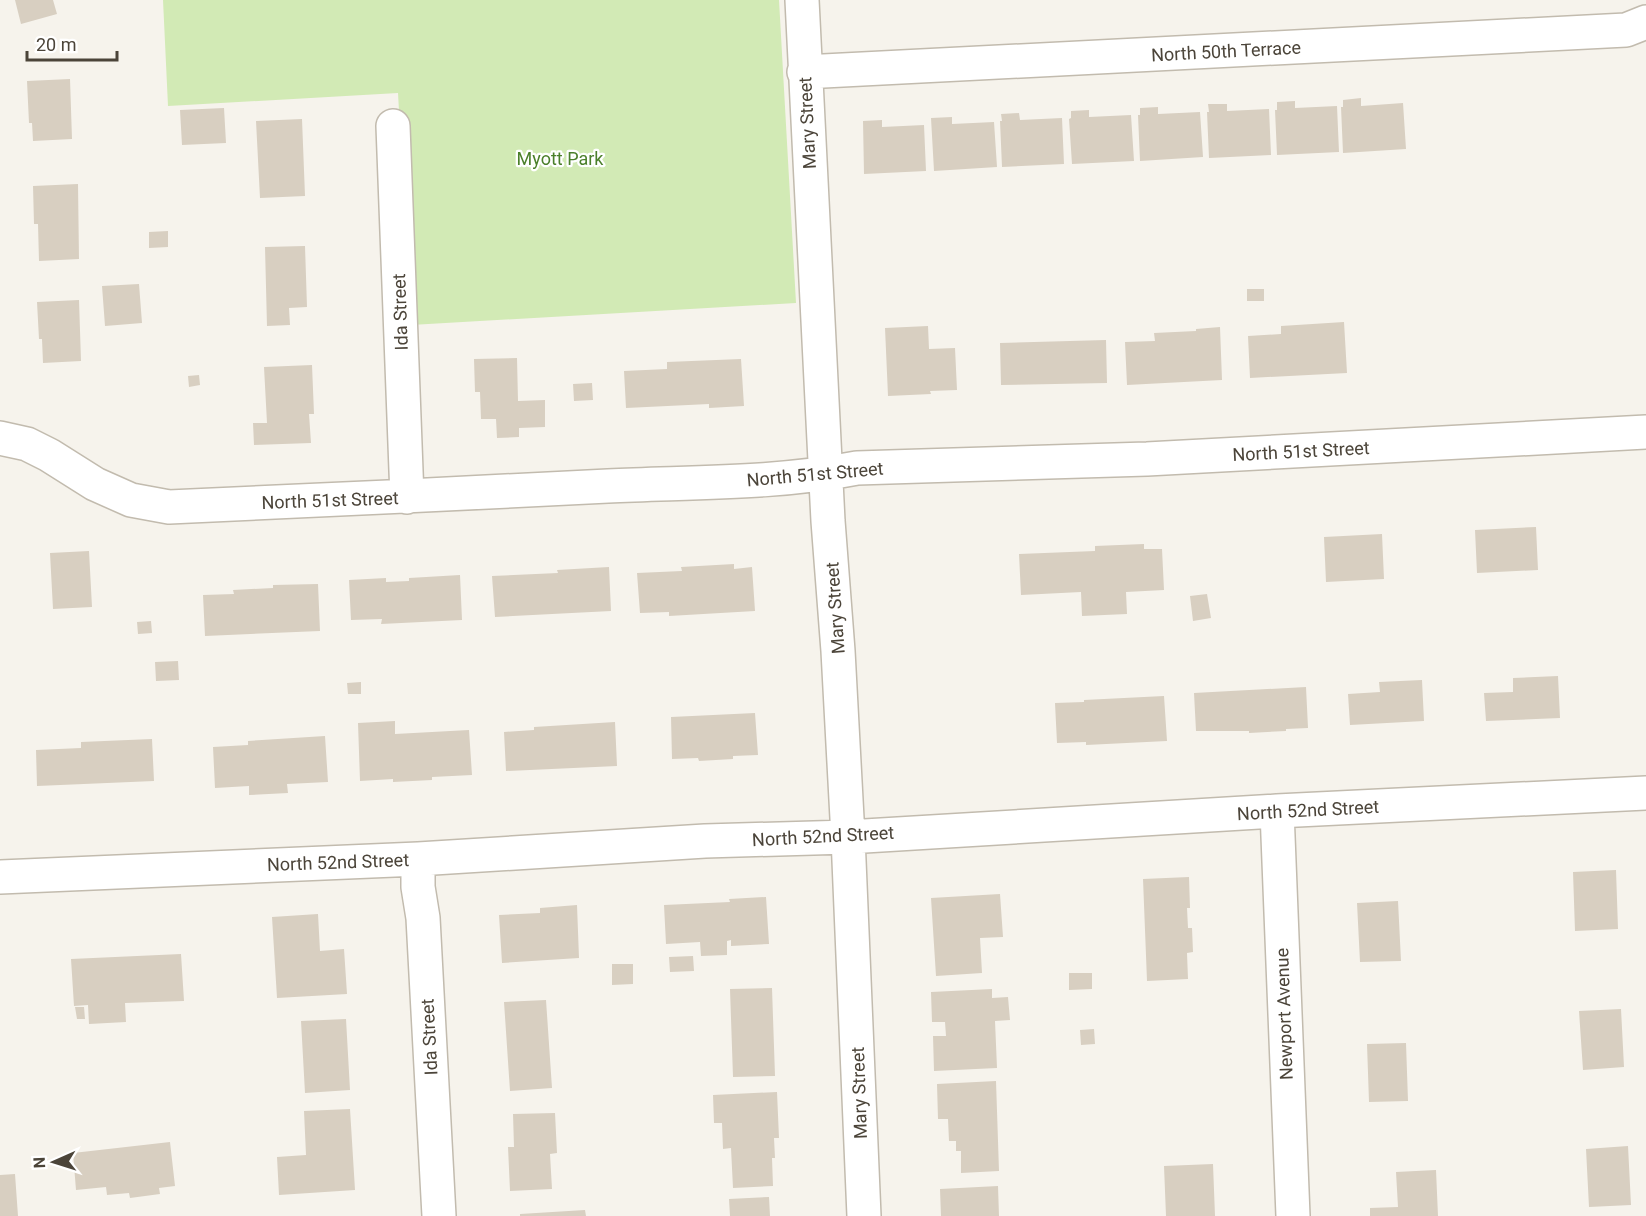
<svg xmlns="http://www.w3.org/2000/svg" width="1646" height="1216" font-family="Roboto,sans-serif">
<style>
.green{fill:#d2eab5}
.building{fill:#d8cfc1}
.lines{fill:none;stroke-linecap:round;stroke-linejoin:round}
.minor-casing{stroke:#c2bbae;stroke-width:36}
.minor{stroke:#fff;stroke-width:33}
.labels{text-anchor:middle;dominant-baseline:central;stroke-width:4.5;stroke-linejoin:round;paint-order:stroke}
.street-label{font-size:18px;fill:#4b4439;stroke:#fff}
.park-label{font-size:18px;fill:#4a7f2a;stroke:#fff}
</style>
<rect width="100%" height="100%" fill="#f6f3ec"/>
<path class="green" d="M163 0H779L796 303 411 325 398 93 168 106Z"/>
<path class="building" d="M15 0H53L57 14 21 24Z
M70 79 72 139 33 141 32 123H29L27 81Z
M1361 98V106L1403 103 1406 149 1343 153 1341 107H1343V100Z
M1295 101V108L1337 106 1339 152 1277 155 1275 110H1277V102Z
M1208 104H1227V111L1269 109 1271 155 1209 158 1207 112H1209Z
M1158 107V114L1200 112 1203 157 1140 161 1138 115H1140V108Z
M224 108 226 143 182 145 180 110Z
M1089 110V117L1131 115 1134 161 1072 164 1069 119 1071 118V111Z
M1019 113 1020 120 1062 118 1064 164 1002 167 1000 121H1002L1001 114Z
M952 117V124L994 122 997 167 934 171 931 118Z
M302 119 305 196 260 198 256 121Z
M882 120V127L924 125 926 171 864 174 863 121Z
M78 184 79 259 39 261 38 224H34L33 186Z
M168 231V247L149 248V232Z
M305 246 307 307 289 308 290 325 267 326 265 247Z
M139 284 142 323 105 326 102 286Z
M1247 289H1264V301H1247Z
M79 300 81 361 43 363 42 339H39L37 302Z
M1344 322 1347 373 1250 378 1248 336 1281 334V326Z
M928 326 929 349 955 348 957 390 930 391 931 394 888 396 885 328Z
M1220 327 1222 380 1127 385 1125 342 1155 341 1154 333 1196 331V329Z
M1106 340 1107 383 1001 385 1000 343Z
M517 358 518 401 545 400V427L519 428V437L497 438 496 419H481L480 392H475L474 359Z
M741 359 744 406 709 408V404L626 408 624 371 667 369V362Z
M312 365 314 414H309L311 443 254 445 253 423H267L264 367Z
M199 375 200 385 189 387 188 376Z
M592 383 593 400 574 401 573 384Z
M1536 527 1538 570 1477 573 1475 530Z
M1382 534 1384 579 1326 582 1324 537Z
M1144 544V549H1162L1164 590 1126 592 1127 614 1082 616 1081 592 1021 595 1019 554 1095 551V546Z
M89 551 92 607 53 609 50 553Z
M734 564V569L752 567 755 611 669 616V612L640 613 637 573 682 571 681 567Z
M609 567 611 611 495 617 492 576 558 573 557 570Z
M460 575 462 620 381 624 382 619 351 620 349 580 386 578V582L409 581V578Z
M318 584 320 631 205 636 203 595 234 594 233 590 273 588V585Z
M1207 594 1211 618 1193 621 1190 596Z
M151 621 152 633 138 634 137 622Z
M178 661 179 680 156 681 155 662Z
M1558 676 1560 718 1486 721 1484 693 1513 692V678Z
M1422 680 1424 721 1350 725 1348 694 1380 692 1379 682Z
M361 682V694H348L347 683Z
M1306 687 1308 728 1286 729V731L1249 733V731H1196L1194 693Z
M1164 696 1167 741 1086 745V742L1057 743 1055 703 1084 702V700Z
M755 713 758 755 733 756V759L699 761 698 758 672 759 671 717Z
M395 721V734L469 730 472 775 432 777V780L393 782V779L360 781 358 723Z
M615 722 617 766 506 771 504 732 534 730V727Z
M325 736 328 782 287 784 288 793 249 795V786L215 788 213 747 248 745V741Z
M152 739 154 781 37 786 36 750 81 748V742Z
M1616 870 1618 929 1575 931 1573 872Z
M1189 877 1190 908H1187L1188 928H1192L1193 952 1187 953 1188 979 1147 981 1143 879Z
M1000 894 1003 937 980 938 982 973 936 976 931 898Z
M766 897 769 944 731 946V940L727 941V955L701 956 700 942 666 944 664 905 730 902 729 899Z
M1398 901 1401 961 1360 962 1357 903Z
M577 905 579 958 502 963 499 915 540 913V908Z
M318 914 320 951 344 949 347 994 277 998 272 917Z
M181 954 184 1001 125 1003 126 1022 89 1024 88 1005 74 1006 71 959Z
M693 956 694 971 670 972 669 957Z
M612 964H633V984L612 985Z
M1069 973H1092V989L1069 990Z
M772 988 775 1076 733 1077 730 989Z
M992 989V998L1008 997 1010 1020 995 1021 997 1068 934 1071 933 1036H946L945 1022H932L931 992Z
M546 1000 552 1088 510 1091 504 1002Z
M75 1007H84L85 1019H77Z
M1621 1009 1624 1067 1583 1070 1579 1011Z
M346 1019 350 1090 305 1093 301 1021Z
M1094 1029 1095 1044 1081 1045 1080 1030Z
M1406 1043 1408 1101 1369 1102 1367 1044Z
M996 1081 999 1171 961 1173V1151H956V1141H949L948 1119H938L937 1084Z
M777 1092 779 1138H774L775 1158H772L773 1186 733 1188 731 1148 723 1149 722 1123H714L713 1095Z
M350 1109 355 1190 279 1195 277 1157 306 1155 304 1111Z
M555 1113 557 1153 550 1154 552 1189 510 1191 508 1147H514L513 1114Z
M170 1142 175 1186 159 1188 160 1194 130 1198 129 1193 107 1195 106 1187 76 1190 73 1153Z
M1628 1146 1631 1205 1589 1207 1586 1149Z
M1213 1164 1215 1216H1166L1164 1166Z
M1436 1170 1438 1216H1370V1208L1398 1207 1396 1172Z
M15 1174 18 1216H0V1175Z
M998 1186 999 1216H941L940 1189Z
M769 1197 770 1216H730L729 1199Z
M585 1210 586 1216H520V1214Z"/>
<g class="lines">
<defs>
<path id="minor" d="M802 0 828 521 838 651 848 837 864 1216
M804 72 1626 30 1646 22
M393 126 407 497
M0 438 27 444 49 455 95 484 131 500 169 507C315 501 462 493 608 486 691 482 775 484 857 468L1147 459 1646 432
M1277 811 1293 1216
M418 859V887L423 918 439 1216
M0 877 418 859 705 841 848 837 1277 811 1646 793"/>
</defs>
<use href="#minor" class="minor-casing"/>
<use href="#minor" class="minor"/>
</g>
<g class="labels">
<g class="street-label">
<text transform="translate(1226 51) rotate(-3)">North 50th Terrace</text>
<text transform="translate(807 123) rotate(-93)">Mary Street</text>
<text transform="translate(400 312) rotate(-92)">Ida Street</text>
<text transform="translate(1301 451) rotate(-3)">North 51st Street</text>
<text transform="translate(815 474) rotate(-5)">North 51st Street</text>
<text transform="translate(330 500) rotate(-2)">North 51st Street</text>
<text transform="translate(835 608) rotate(-94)">Mary Street</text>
<text transform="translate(1308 810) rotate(-3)">North 52nd Street</text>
<text transform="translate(823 836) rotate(-3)">North 52nd Street</text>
<text transform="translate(338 862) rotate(-2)">North 52nd Street</text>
<text transform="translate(1284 1014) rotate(-92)">Newport Avenue</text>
<text transform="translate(429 1037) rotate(-93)">Ida Street</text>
<text transform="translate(859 1093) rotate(-92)">Mary Street</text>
</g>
<g class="park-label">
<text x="560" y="158">Myott Park</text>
</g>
</g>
<g transform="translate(54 1162) rotate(267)" stroke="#ffffff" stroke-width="4.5" paint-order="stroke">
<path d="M0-4.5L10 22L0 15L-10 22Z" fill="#4b4439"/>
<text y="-9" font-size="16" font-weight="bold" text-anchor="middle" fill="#4b4439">N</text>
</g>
<path d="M27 51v9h90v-9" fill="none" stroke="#4b4439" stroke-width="3"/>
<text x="36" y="51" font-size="18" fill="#4b4439" stroke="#ffffff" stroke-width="4.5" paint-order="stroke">20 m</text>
</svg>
